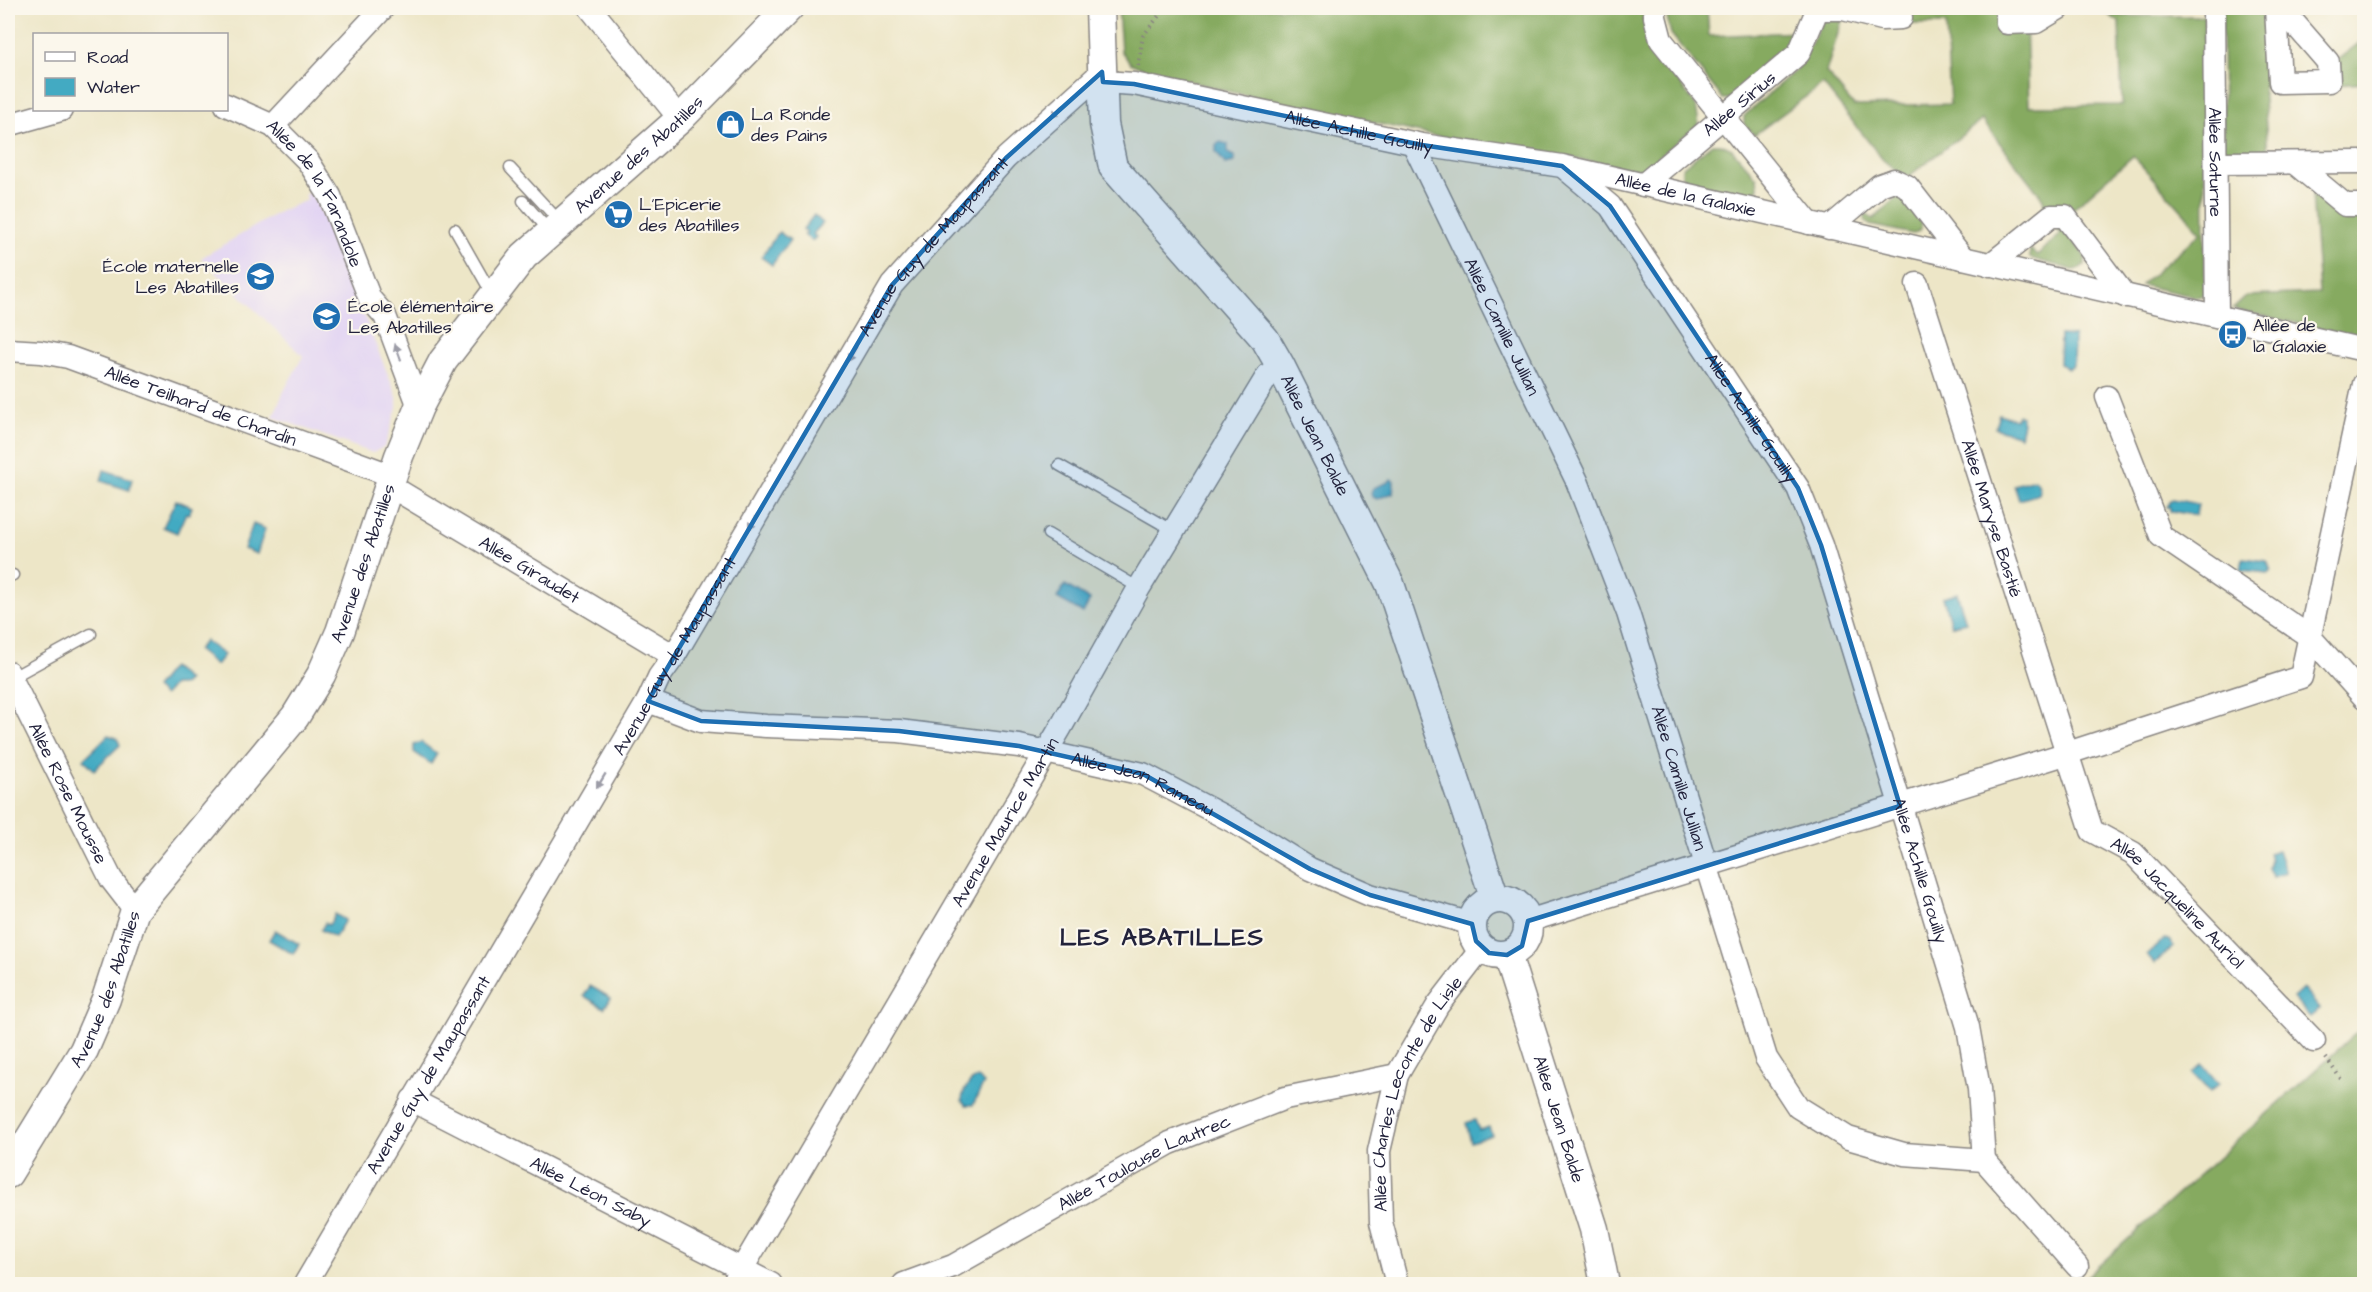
<svg xmlns="http://www.w3.org/2000/svg" width="2372" height="1292" font-family="'Architects Daughter',sans-serif">
<style>
.built{fill:#e2d4f3}
.forest{fill:#86aa60;stroke:#54664e;stroke-width:1.5}
.water{fill:#43aac2;stroke:#32667e;stroke-width:1.5}
.lines{fill:none;stroke-linecap:round;stroke-linejoin:round}
.service-casing{stroke:#888481;stroke-width:13}
.minor-casing{stroke:#888481;stroke-width:25}
.tertiary-casing{stroke:#888481;stroke-width:31}
.path{stroke:#888481;stroke-width:4;stroke-dasharray:1.5 4.5;stroke-linecap:butt}
.service{stroke:#fff;stroke-width:10}
.minor{stroke:#fff;stroke-width:22}
.tertiary{stroke:#fff;stroke-width:28}
.oneway{fill:#9c9ca7}
.marked{fill:#1f6fb2;fill-opacity:0.2;stroke:#1f6fb2;stroke-width:4.5;stroke-linejoin:round}
.labels{text-anchor:middle;dominant-baseline:central;stroke-width:4.5;stroke-linejoin:round;paint-order:stroke}
.street-label{font-size:18px;fill:#22223b;stroke:#fbf7ec}
.poi-label{font-size:18px;fill:#22223b;stroke:#fbf7ec;text-anchor:start}
.district-label{font-size:24px;font-weight:bold;letter-spacing:1.5px;fill:#22223b;stroke:#fbf7ec}
</style>
<rect width="100%" height="100%" fill="#fbf7ec"/>
<filter id="ink" filterUnits="userSpaceOnUse"><feTurbulence type="fractalNoise" baseFrequency=".0167" numOctaves="2"/><feDisplacementMap in="SourceGraphic" scale="12" xChannelSelector="R" yChannelSelector="G"/><feConvolveMatrix kernelMatrix="1 2 1 2 8 2 1 2 1" color-interpolation-filters="sRGB"/></filter>
<filter id="wash" filterUnits="userSpaceOnUse"><feTurbulence type="fractalNoise" baseFrequency=".008" numOctaves="4" result="noise"/><feDisplacementMap in="SourceGraphic" scale="24" xChannelSelector="R" yChannelSelector="G"/><feGaussianBlur stdDeviation="1.35" result="paint"/><feColorMatrix in="noise" values="0 0 0 0 0 0 0 0 0 0 0 0 0 0 0 0 0 1.4 0 .05"/><feComposite in="paint" operator="in"/></filter>
<g filter="url(#wash)">
<rect width="100%" height="100%" fill="#ede6c7"/>
<path class="built" d="M311 192 327 224 397 397V408L385 446 373 453 273 417 284 391 303 356 201 258 281 211 307 200 305 194Z"/>
<path class="forest" d="M1118 8H1643V17L1650 42 1696 106 1699 124 1641 171 1511 147 1435 136 1227 91 1146 70 1130 63 1121 51Z
M1667 8H1707L1709 36 1797 32 1794 43 1734 99H1723L1671 34 1667 18Z
M1908 8H1999L2026 27 2029 106 2122 105 2119 22 2099 8H2108L2121 16H2204L2205 295 2197 297 2141 285 2201 232 2133 156 2073 209H2045L2043 199 1982 120 1909 176 1898 172 1883 160 1823 84 1754 135 1744 124V116L1800 66 1822 22 1829 15 1843 17 1826 72 1854 106 1950 104 1946 24H1908Z
M2222 8H2266L2273 86 2263 87 2268 153H2223Z
M2364 39V83L2335 85 2336 61Z
M1712 144H1721L1732 149 1757 178 1758 187 1754 195 1743 196 1687 180 1682 176V168Z
M1890 191H1898L1922 223 1920 230 1913 234 1870 225 1865 221V213L1873 219 1897 198Z
M2312 194 2336 214H2364V338L2233 309 2247 296 2319 293Z
M2062 227 2085 256V264L2079 269 2073 270 2030 258V249L2037 255 2061 234 2056 228Z
M2364 1026V1284H2082L2085 1278Z"/>
<path class="water" d="M1220 142 1228 144V153L1235 157 1234 162 1225 164 1216 152V145Z
M814 215 823 223 813 234 816 237 812 241 804 235 807 232 803 229Z
M779 232 790 240 772 265 761 257Z
M2060 335 2074 336 2073 365 2068 368 2059 364Z
M1999 414 2015 419 2018 415 2021 416 2023 423 2020 436 1995 428Z
M104 470 132 479 129 490 101 481Z
M1391 479 1394 481 1393 493 1377 499 1373 497 1371 493 1373 488 1389 482Z
M2034 479 2037 481 2040 490 2039 494 2019 500 2014 485Z
M2172 499 2198 504 2196 515 2170 511V507H2167Z
M176 500 192 507 189 514 186 513 177 533 163 527Z
M253 524 265 529 257 554 244 549Z
M2243 558 2267 561 2271 571 2267 573 2241 570Z
M1065 585 1090 600 1083 613 1057 598Z
M1957 593 1966 622 1951 626 1943 597Z
M205 641 224 655 216 665 197 650Z
M172 667 188 680 183 685H173L164 696 155 688Z
M108 735 117 738 120 745 94 770 84 759Z
M421 742 437 754 431 764 414 752V745Z
M2278 850 2286 873 2273 877 2268 868 2270 860 2268 853Z
M335 914 345 920 335 937 321 930 325 923 329 925Z
M275 930 299 944 293 954 269 940Z
M2165 938 2171 941 2173 947 2155 963 2147 955Z
M590 986 611 998 604 1008 584 996Z
M2303 989 2320 1009 2310 1017 2293 998Z
M2202 1064 2219 1084 2210 1092 2192 1073Z
M978 1078 984 1083 973 1105H966L962 1101C962 1092 969 1080 978 1078Z
M1475 1120 1479 1130 1489 1127 1492 1135 1471 1142 1466 1123Z"/>
</g>
<g filter="url(#ink)">
<g class="lines">
<defs>
<path id="service" d="M510 168 561 223
M523 201 551 233
M455 229 492 294
M1059 465 1174 531
M1048 534 1139 588
M8 577 13 575
M11 678 91 634"/>
<g id="minor">
<path d="M590 8 680 119"/>
<path d="M1655 8V17L1661 40 1809 223"/>
<path d="M2006 8 2007 23 2036 22 2059 8"/>
<path id="s1" d="M2214 8 2217 316"/>
<path d="M2276 8 2280 82 2329 81 2328 62 2281 8"/>
<path d="M1817 9H1843L1882 19 1901 18 1900 8"/>
<path id="s2" d="M1103 82 1134 84 1422 145 1562 166 2364 350"/>
<path id="s3" d="M226 105 273 126 308 161 330 196 370 299 385 316 419 407"/>
<path d="M8 125 61 110"/>
<path d="M273 126 383 8"/>
<path id="s4" d="M1413 143 1577 481 1628 613 1766 1058 1798 1107 1848 1138 1904 1154 1984 1160 2077 1266"/>
<path d="M2216 163 2364 162"/>
<path d="M2296 164 2345 205H2364"/>
<path id="s5" d="M1566 169 1610 206 1798 488 1821 545 1968 1027 1979 1089 1984 1160"/>
<path id="s6" d="M1643 185 1799 53 1818 8"/>
<path d="M1829 228 1880 185 1894 180 1907 186 1963 258"/>
<path d="M1990 265 2051 216H2065L2125 296"/>
<path id="s7" d="M1917 284 2092 831 2133 853 2314 1041"/>
<path id="s8" d="M8 350 41 352 68 357 382 472 394 487 402 493 674 656"/>
<path d="M2107 397 2161 536 2310 637 2364 697"/>
<path id="s9" d="M8 672 111 879 135 910"/>
<path id="s10" d="M648 701 701 721 766 726 899 731 1019 746 1143 774 1236 823 1310 869 1370 895 1472 924"/>
<path d="M1528 921 2068 753 2301 677 2364 384"/>
<path id="s11" d="M412 1100 771 1284"/>
<path id="s12" d="M305 1284 648 701 659 677 674 656 892 285 1006 158 1102 72"/>
<path id="s13" d="M733 1284 1061 727 1139 588 1268 375 1280 365"/>
<path id="s14" d="M904 1284 953 1266 1170 1143 1285 1098 1397 1075"/>
<path id="s15" d="M1397 1284 1381 1222 1379 1151 1397 1075 1438 1005 1482 948"/>
</g>
<g id="tertiary">
<path id="s16" d="M1100 8 1104 124 1113 167 1265 339 1280 365 1390 584 1495 899"/>
<circle cx="1500" cy="927" r="28"/>
<path id="s17" d="M1507 955 1594 1229 1605 1284"/>
<path id="s18" d="M8 1174 84 1050 106 999 135 910 295 717 321 675 340 632 399 456 419 407 443 361 524 256 680 119 789 8"/>
</g>
</defs>
<use href="#service" class="service-casing"/>
<use href="#minor" class="minor-casing"/>
<use href="#tertiary" class="tertiary-casing"/>
<path class="path" d="M1138 66 1143 36 1165 8
M2326 1058 2343 1082"/>
<use href="#service" class="service"/>
<use href="#minor" class="minor"/>
<use href="#tertiary" class="tertiary"/>
</g>
<defs><path id="oneway-solid" d="M-6-.8H1V-3.2L6.5 0L1 3.2V.8H-6Z" transform="scale(1.5)"/></defs>
<g class="oneway">
<use href="#oneway-solid" transform="translate(1058 111) rotate(138)"/>
<use href="#oneway-solid" transform="translate(398 352) rotate(-110)"/>
<use href="#oneway-solid" transform="translate(852 354) rotate(120)"/>
<use href="#oneway-solid" transform="translate(753 522) rotate(120)"/>
<use href="#oneway-solid" transform="translate(601 781) rotate(121)"/>
</g>
</g>
<path class="marked" d="M1102 72 1103 82 1134 84 1422 145 1562 166 1610 206 1798 488 1821 545 1900 806 1528 921 1522 946 1507 955 1489 953 1476 941 1472 924 1370 895 1310 869 1143 774 1019 746 899 731 701 721 648 701 892 285 1006 158Z"/>
<defs>
<symbol id="shop-disc" viewBox="-11 -11 22 22"><circle r="9.5" fill="#1f6fb2" stroke="#fbf7ec"/><path d="M-5-2.5h2.3a2.7 3.5 0 0 1 5.4 0H5L5.5 6h-11ZM-1.5-2.5h3a1.5 2.3 0 0 0-3 0Z" fill="#fff"/></symbol>
<symbol id="supermarket-disc" viewBox="-11 -11 22 22"><circle r="9.5" fill="#1f6fb2" stroke="#fbf7ec"/><path d="M-6-5.5h2.5l.6 2H6L4.5 2H-2.5L-4.4-4H-6ZM-1.5 3.2a1.3 1.3 0 1 0 .1 0ZM3 3.2a1.3 1.3 0 1 0 .1 0Z" fill="#fff"/></symbol>
<symbol id="school-disc" viewBox="-11 -11 22 22"><circle r="9.5" fill="#1f6fb2" stroke="#fbf7ec"/><path d="M0-5L7-2L0 1L-7-2ZM-4 1L0 2.5L4 1V4Q0 6-4 4Z" fill="#fff"/></symbol>
<symbol id="bus-disc" viewBox="-11 -11 22 22"><circle r="9.5" fill="#1f6fb2" stroke="#fbf7ec"/><path d="M-5-6H5V4H4V6H2V4H-2V6H-4V4H-5ZM-3.5-4V0h7V-4ZM-3.5 1.2v1.5H-2V1.2ZM2 1.2v1.5H3.5V1.2Z" fill="#fff"/></symbol>
</defs>
<g fill-rule="evenodd">
<use href="#shop-disc" x="714" y="108" width="33" height="33"/>
<use href="#supermarket-disc" x="602" y="198" width="33" height="33"/>
<use href="#school-disc" x="244" y="260" width="33" height="33"/>
<use href="#school-disc" x="310" y="300" width="33" height="33"/>
<use href="#bus-disc" x="2216" y="318" width="33" height="33"/>
</g>
<g class="labels">
<g class="street-label">
<text stroke="none"><textPath href="#s6" startOffset="126">Allée Sirius</textPath></text>
<text stroke="none"><textPath href="#s2" startOffset="261">Allée Achille Gouilly</textPath></text>
<text stroke="none"><textPath href="#s18" startOffset="1218">Avenue des Abatilles</textPath></text>
<text stroke="none"><textPath href="#s1" startOffset="154">Allée Saturne</textPath></text>
<text stroke="none"><textPath href="#s2" startOffset="594">Allée de la Galaxie</textPath></text>
<text stroke="none"><textPath href="#s3" startOffset="132">Allée de la Farandole</textPath></text>
<text stroke="none"><textPath href="#s12" startOffset="1215">Avenue Guy de Maupassant</textPath></text>
<text stroke="none"><textPath href="#s4" startOffset="204">Allée Camille Jullian</textPath></text>
<text stroke="none"><textPath href="#s8" startOffset="202">Allée Teilhard de Chardin</textPath></text>
<text stroke="none"><textPath href="#s5" startOffset="312">Allée Achille Gouilly</textPath></text>
<text stroke="none"><textPath href="#s16" startOffset="498">Allée Jean Balde</textPath></text>
<text stroke="none"><textPath href="#s7" startOffset="246">Allée Maryse Bastié</textPath></text>
<text stroke="none"><textPath href="#s18" startOffset="714">Avenue des Abatilles</textPath></text>
<text stroke="none"><textPath href="#s8" startOffset="573">Allée Giraudet</textPath></text>
<text stroke="none"><textPath href="#s12" startOffset="729">Avenue Guy de Maupassant</textPath></text>
<text stroke="none"><textPath href="#s4" startOffset="690">Allée Camille Jullian</textPath></text>
<text stroke="none"><textPath href="#s10" startOffset="506">Allée Jean Rameau</textPath></text>
<text stroke="none"><textPath href="#s9" startOffset="135">Allée Rose Mousse</textPath></text>
<text stroke="none"><textPath href="#s13" startOffset="536">Avenue Maurice Martin</textPath></text>
<text stroke="none"><textPath href="#s5" startOffset="798">Allée Achille Gouilly</textPath></text>
<text stroke="none"><textPath href="#s7" startOffset="687">Allée Jacqueline Auriol</textPath></text>
<text stroke="none"><textPath href="#s18" startOffset="210">Avenue des Abatilles</textPath></text>
<text stroke="none"><textPath href="#s12" startOffset="243">Avenue Guy de Maupassant</textPath></text>
<text stroke="none"><textPath href="#s15" startOffset="201">Allée Charles Leconte de Lisle</textPath></text>
<text stroke="none"><textPath href="#s17" startOffset="172">Allée Jean Balde</textPath></text>
<text stroke="none"><textPath href="#s14" startOffset="270">Allée Toulouse Lautrec</textPath></text>
<text stroke="none"><textPath href="#s11" startOffset="201">Allée Léon Saby</textPath></text>
</g>
<g class="poi-label">
<text x="751" y="114">La Ronde<tspan x="751" dy="21">des Pains</tspan></text>
<text x="639" y="204">L'Epicerie<tspan x="639" dy="21">des Abatilles</tspan></text>
<text x="239" y="266" text-anchor="end">École maternelle<tspan x="239" dy="21">Les Abatilles</tspan></text>
<text x="348" y="306">École élémentaire<tspan x="348" dy="21">Les Abatilles</tspan></text>
<text x="2253" y="325">Allée de<tspan x="2253" dy="21">la Galaxie</tspan></text>
</g>
<g class="district-label">
<text x="1162" y="938">LES ABATILLES</text>
</g>
</g>
<rect width="2372" height="1292" fill="none" stroke="#fbf7ec" stroke-width="30"/>
<rect x="33" y="33" width="195" height="78" fill="#fbf7ec" stroke="#a4a2a5" stroke-width="1.5"/>
<rect x="45" y="52" width="30" height="9" fill="#ffffff" stroke="#a4a2a5" stroke-width="1.5"/>
<text x="87" y="63" font-size="18" fill="#22223b">Road</text>
<rect x="45" y="78" width="30" height="18" fill="#43aac2" stroke="#a4a2a5" stroke-width="1.5"/>
<text x="87" y="93" font-size="18" fill="#22223b">Water</text>
</svg>
